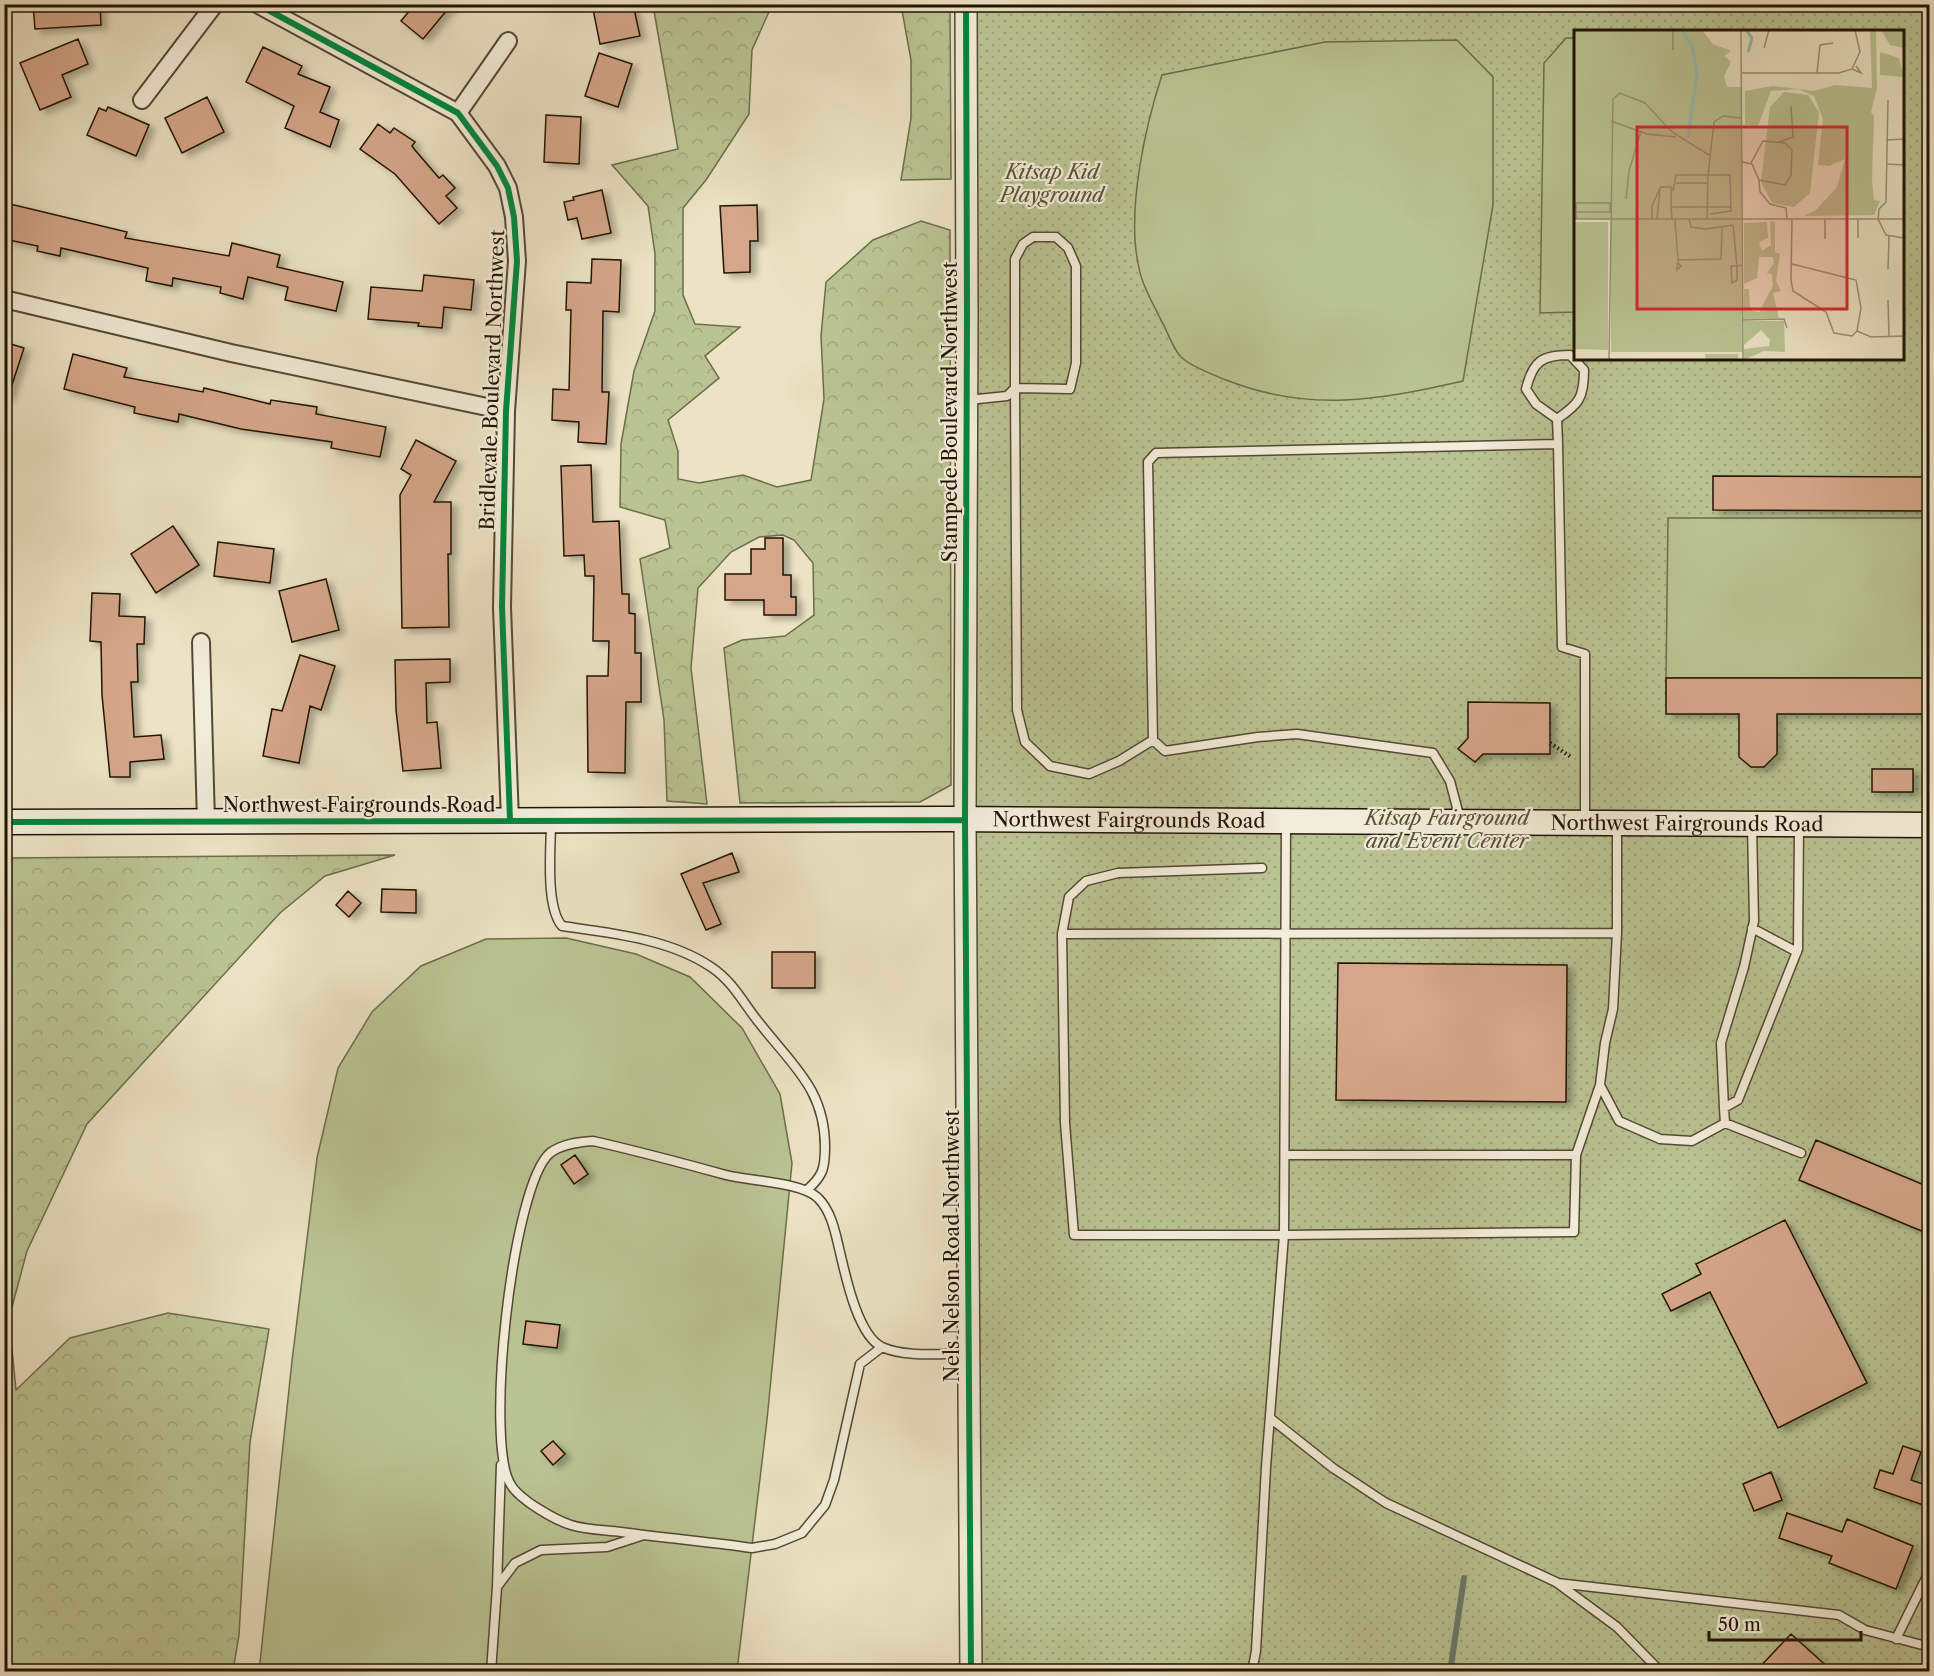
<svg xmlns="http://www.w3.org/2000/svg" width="1934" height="1676" font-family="'Libre Caslon Text',serif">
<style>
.forest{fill:url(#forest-crowns);stroke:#6e6b4c;stroke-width:1.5}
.park{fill:url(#park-dots);stroke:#6e6b4c;stroke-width:1.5;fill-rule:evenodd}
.garden{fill:#bac392;stroke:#6e6b4c;stroke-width:1.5}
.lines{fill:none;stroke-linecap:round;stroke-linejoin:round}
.stream{stroke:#697a6e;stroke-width:6}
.building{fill:#d5a689;stroke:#221305;stroke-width:1.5;filter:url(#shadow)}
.service-casing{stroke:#544735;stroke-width:11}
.minor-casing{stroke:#544735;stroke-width:20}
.tertiary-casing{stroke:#544735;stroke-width:24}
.secondary-casing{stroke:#221305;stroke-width:27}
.path{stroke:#221305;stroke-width:4;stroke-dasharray:1.5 3;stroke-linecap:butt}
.service{stroke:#f2edd9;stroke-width:8}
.minor{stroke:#f2edd9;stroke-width:16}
.tertiary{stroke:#f2edd9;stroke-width:21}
.secondary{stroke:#f2edd9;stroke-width:24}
.cycleway-casing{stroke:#f2edd9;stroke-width:10}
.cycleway{stroke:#00873e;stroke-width:6}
.labels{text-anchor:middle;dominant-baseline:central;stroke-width:4.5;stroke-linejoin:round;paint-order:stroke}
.park-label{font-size:20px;font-style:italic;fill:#575136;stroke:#f2edd9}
.street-label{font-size:20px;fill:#221305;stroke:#f2edd9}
.inset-river{fill:none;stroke:#98beb4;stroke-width:3}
.inset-road{fill:none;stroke:#9b9078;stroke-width:1.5}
.view{fill:#d62828;fill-opacity:0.15;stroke:#d62828;stroke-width:3}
.inset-edge{fill:none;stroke:#221305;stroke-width:3}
</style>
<defs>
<pattern id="forest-crowns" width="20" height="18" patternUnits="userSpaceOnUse" patternTransform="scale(1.5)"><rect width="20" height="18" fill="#bac392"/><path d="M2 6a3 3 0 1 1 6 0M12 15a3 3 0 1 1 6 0" fill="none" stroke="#a0a77c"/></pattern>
<pattern id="park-dots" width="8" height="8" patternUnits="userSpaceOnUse" patternTransform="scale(1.5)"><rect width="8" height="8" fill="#bac392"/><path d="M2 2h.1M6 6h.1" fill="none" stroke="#a0a77c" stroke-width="1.8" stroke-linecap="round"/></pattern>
<filter id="shadow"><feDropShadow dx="6" dy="4" stdDeviation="3" flood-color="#0004"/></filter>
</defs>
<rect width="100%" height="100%" fill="#ebe3c4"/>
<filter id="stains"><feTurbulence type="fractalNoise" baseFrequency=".00333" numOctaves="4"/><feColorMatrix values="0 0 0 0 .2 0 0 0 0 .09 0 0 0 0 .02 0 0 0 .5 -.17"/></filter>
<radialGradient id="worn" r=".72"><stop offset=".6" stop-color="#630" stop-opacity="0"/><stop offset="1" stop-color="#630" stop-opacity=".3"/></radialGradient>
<path class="forest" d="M653 5H772L752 50 749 114 706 180 683 208V295L695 324 740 327 705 356 719 378 668 420 678 451V479L699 483 743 475 777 487 811 480 824 399 821 336 826 282 873 240 921 221 950 230 951 785 920 802 740 803 724 648 742 640 785 636 814 615 813 563 794 540 783 535 759 537 731 552 698 588 691 668 707 804 667 801 664 720 640 559 670 548 665 520 620 507 621 444 634 371 655 311V254L648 206 612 165 678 149Z
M901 5H950L951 179 901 180 911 118V60Z
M395 855 325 876 280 913 87 1124 27 1251 9 1318 16 1390 70 1338 168 1313 269 1329 250 1442 239 1635 233 1671H5V858Z"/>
<path class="park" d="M966 5H1929V1671H971ZM1576 32H1902V358H1576Z"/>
<path class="garden" d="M1566 38H1576L1575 312 1540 313 1544 63Z
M1457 40 1493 77V205L1463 381C1379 400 1310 413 1226 380 1212 374 1194 368 1182 358 1173 350 1168 332 1162 322 1153 303 1141 284 1138 263 1127 209 1145 127 1162 75L1325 42Z
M1668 518H1929V678H1666Z
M566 938 636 954 690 977 742 1028 780 1094 792 1163 767 1420 737 1671 259 1672 292 1361 317 1158 338 1068 372 1012 421 966 486 939Z"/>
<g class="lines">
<path class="stream" d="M1450 1672 1464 1578"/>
</g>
<path class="building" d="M33 4H100L101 25 35 29Z
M415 4H452L423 39 401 21Z
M592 4H633L640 36 600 44Z
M78 39 88 64 62 75 71 97 40 110 20 63Z
M263 47 302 66 298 74 330 87 320 112 339 120 330 147 285 128 294 106 246 82Z
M599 53 632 64 618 107 585 96Z
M207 97 224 132 182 153 165 118Z
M108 107 149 125 136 156 87 135 99 108 106 111Z
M546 115 581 117 579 164 544 162Z
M378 124 390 133 394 128 415 142 412 146 415 150 439 178 443 175 455 188 446 196 457 208 439 224 395 174 360 149Z
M602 190 611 233 582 239 577 218 568 220 564 202 574 200 573 197Z
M10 204 127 232 125 238 229 256 232 243 280 255 277 267 343 282 336 311 285 300 288 287 248 277 243 299 220 293 221 287 173 278 172 286 146 281 148 268 61 248 60 256 37 251 38 246 4 239Z
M757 205 758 241H750V272L724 273 720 206Z
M592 259 621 260 619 312 603 311 602 392H609L606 444 578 442 579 422 552 420 553 389 569 390 571 310H566L567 282 591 283Z
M424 275 474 280 471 310 444 307 442 328 418 326 419 323 368 319 371 287 422 291Z
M4 342 24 348 8 397H4Z
M73 354 127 368 124 377 203 392 204 388 270 404 271 400 317 407 316 414 386 427 380 457 331 448 332 442 241 429 179 414 178 422 134 413 135 407 64 389Z
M416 440 456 461 434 502H451V554H448L449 627 402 628 400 495 411 475 401 469Z
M591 465 593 522 619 521 622 594H629V613L635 614V653H641V702H626L625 773 588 772 587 676H608L609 641H593L594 576H585L584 555 564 556 561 466Z
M1713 476 1929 477V511L1713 510Z
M173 526 199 565 156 593 131 554Z
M765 538H783V575H791V597H796V615H764V600H725V574H751V549H765Z
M218 542 274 549 270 583 214 576Z
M326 579 339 630 292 642 279 591Z
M92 593 120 594 119 616 145 617 144 644H137L138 682H131L134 737 161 735 164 759 130 762V777H110L102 695 101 642 90 641Z
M300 655 335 666 321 710 310 706 299 763 263 756 272 709 282 711Z
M450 659V682L426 683 427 723 437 722 441 768 403 771 396 710 395 660Z
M1666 678H1929V714H1777V754L1764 767H1751L1739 757V714H1666Z
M1468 702 1550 703V754H1483L1475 762 1458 749 1468 738Z
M1872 769H1913V792H1872Z
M732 853 739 872 703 883 721 924 706 930 681 874Z
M382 889 416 890V913L381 912Z
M348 891 361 903 349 917 336 905Z
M772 952H815V988H772Z
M1338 963 1567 965 1566 1102 1336 1100Z
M1816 1140 1929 1187V1218L1924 1232 1799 1180Z
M575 1155 588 1174 574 1184 561 1165Z
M1785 1220 1867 1383 1778 1428 1710 1292 1671 1311 1662 1294 1701 1274 1696 1264Z
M526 1321 560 1325 557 1348 523 1344Z
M553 1441 565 1454 553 1465 541 1451Z
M1903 1446 1921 1452 1911 1480 1929 1486V1507L1874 1488 1880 1470 1893 1474Z
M1771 1472 1782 1500 1754 1511 1743 1484Z
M1787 1513 1842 1532 1847 1519 1913 1546 1896 1589 1829 1563 1832 1556 1779 1538Z
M1791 1634 1832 1671H1756Z"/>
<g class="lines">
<defs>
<path id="service" d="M968 400 1007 396 1015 388V259L1023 244 1033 237H1056L1068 248 1076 266V363L1070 389 1015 388 1017 710 1025 742 1050 766 1089 774 1119 761 1153 740 1165 751 1258 737 1297 734 1433 753 1450 781 1460 819
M1557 419 1536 404 1526 389C1533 361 1542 355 1570 355L1584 370C1584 398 1579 404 1557 419L1558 444
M1153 740 1148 462 1156 453 1558 444 1562 647 1585 654V820
M551 821C551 848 545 906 562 926 611 933 670 939 711 967 734 982 744 1005 761 1025 793 1066 825 1090 825 1147 825 1168 823 1176 807 1190
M1752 825 1754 921 1744 967 1721 1043 1724 1108 1738 1100 1798 949 1799 826
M1262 868 1118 873 1086 881 1069 897 1062 934 1065 1123 1074 1235H1284L1286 823
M1752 928 1797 952
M1617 933 1613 1009 1605 1043 1600 1085 1619 1121 1660 1139 1692 1141 1725 1123
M1062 934 1617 933V824
M1724 1108 1725 1123 1801 1153
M1286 1155H1576
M882 1347 860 1364 834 1480 825 1505 802 1533 775 1544 752 1548C709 1542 665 1538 621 1532 605 1530 587 1530 571 1525 555 1520 520 1500 511 1485 484 1445 512 1185 550 1153 562 1144 578 1142 593 1141 638 1151 682 1163 726 1175 750 1181 801 1182 818 1198 831 1211 835 1231 839 1248 845 1273 857 1335 882 1347 906 1358 943 1353 968 1354
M1270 1418 1333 1468 1386 1503 1556 1582 1617 1627 1661 1672
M1557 1583 1839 1615 1865 1630 1930 1647
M497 1587 501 1465
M1896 1639 1930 1570
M491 1672 497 1587 515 1563 541 1550 607 1547 641 1536
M1252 1672 1256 1651 1266 1467 1284 1235 1574 1232 1576 1155 1600 1085"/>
<path id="minor" d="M257 4 458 113 497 166 508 188 514 217 517 261 506 411 502 607 510 820
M142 100 215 4
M458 113 508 41
M4 299 231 353 506 411
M201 642 206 822"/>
<path id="tertiary" d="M966 4 967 314 965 820 971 1672"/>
<g id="secondary">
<path id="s1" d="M4 822 947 819 1930 825"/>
</g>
</defs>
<use href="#service" class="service-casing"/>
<use href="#minor" class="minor-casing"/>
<use href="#tertiary" class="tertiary-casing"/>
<use href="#secondary" class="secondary-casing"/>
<path class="path" d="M1550 743 1571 757"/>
<use href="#service" class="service"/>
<use href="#minor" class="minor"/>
<use href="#tertiary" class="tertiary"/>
<use href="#secondary" class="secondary"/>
<defs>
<path id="cycleway" d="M257 4 458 113 497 166 508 188 514 217 517 261 506 411 502 607 510 820
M966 4 967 314 965 820 971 1672
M4 822 965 820"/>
</defs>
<use href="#cycleway" class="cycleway-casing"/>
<use href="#cycleway" class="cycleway"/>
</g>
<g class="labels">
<g class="park-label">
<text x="1052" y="172">Kitsap Kid<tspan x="1052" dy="23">Playground</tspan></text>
<text x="1447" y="818">Kitsap Fairground<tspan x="1447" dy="23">and Event Center</tspan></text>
</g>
<g class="street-label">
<text transform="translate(492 380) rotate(-88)">Bridlevale Boulevard Northwest</text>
<text transform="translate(950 412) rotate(-90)">Stampede Boulevard Northwest</text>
<text x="359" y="805">Northwest Fairgrounds Road</text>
<text stroke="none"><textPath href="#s1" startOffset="1125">Northwest Fairgrounds Road</textPath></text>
<text stroke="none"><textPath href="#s1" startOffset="1683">Northwest Fairgrounds Road</textPath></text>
<text transform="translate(952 1246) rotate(-90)">Nels Nelson Road Northwest</text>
</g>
</g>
<g transform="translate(1574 30)">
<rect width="330" height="330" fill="#ebe3c4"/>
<path d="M0 0H128L139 14 157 21 150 26 157 32 150 46 154 60 0 111ZM296 0H302L303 58 297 82 300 87 298 150 300 170 306 171 300 185 230 186 242 180 263 157 271 129 255 136 244 135 249 89 240 66 224 59 197 61 184 96 171 95V61L199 56 240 61 261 55 298 58ZM196 191 201 192V222L206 224 202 251 207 261 199 263 205 288 170 289V259H175L176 280 185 282 199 256 198 244 193 243 200 233 199 227H185L183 248 170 254V193L193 192 194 208 185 212 188 221 197 215ZM0 192H34V320L0 319ZM170 291H210L211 322 190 321 170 330V319L195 316 196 310 187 300 170 315ZM131 324H164V330H132Z" fill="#bac392"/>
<path d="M0 0H37V47H0ZM0 57H167L168 322H37V190L0 189Z" fill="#bac392"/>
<path d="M307 0H330V18L316 15ZM306 22 325 28 330 47 306 45ZM210 62 234 65 245 82 236 163 220 177 198 173 187 152 196 77ZM0 141H28V165H0ZM59 205H92V222H60ZM130 235 145 240 148 247 147 270 115 274 111 270 114 237ZM106 245 103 274 75 275 82 253ZM113 279H142L145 291 122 313 110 312ZM73 280 105 282V311L93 313 83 305 71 291Z" fill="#bac392"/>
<path class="inset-river" d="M108 0 118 16 123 44 114 108M172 0 178 8 174 22"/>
<path class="inset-road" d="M99 0V20M167 0 169 330M190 18 195 0M278 39 287 43 282 36M168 43H265L278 39 286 22 281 0M243 43 246 15 259 13M314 70 312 172 305 179 304 189 312 205 330 208M37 91 73 104 102 107M312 110 330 109M205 112 219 107 217 76M168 132 178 134 185 150 211 155 217 145 218 120 211 113 189 111 177 133M312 134 330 135M185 150 186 162 196 174 212 178 213 190M102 153H133M86 157H97V177M99 161 102 145H134L140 92 149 86 167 88M52 169 55 141 67 101M0 182H36V173H2V189M0 189H330M78 189V176L86 158 83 189M98 189 97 177H158M101 189 104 230 147 229 148 198M115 189 117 197 132 199 159 195 163 236H157L158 253 163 250V236L168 235M133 189 134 145H156L157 181 136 184M251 189V209M218 190 217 250 219 261 252 282 260 303 278 306 283 301 287 278 282 250 218 234M284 208V189M104 230 103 240 107 236 104 233M314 239 315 206M314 270 315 307M169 290 210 289 213 298M283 301 297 307 330 306M35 330 39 69 46 63 71 73 98 102 135 125"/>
<path class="view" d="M63 97H273V279H63Z"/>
<rect width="330" height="330" class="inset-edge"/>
</g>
<rect width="1934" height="1676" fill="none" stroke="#ebe3c4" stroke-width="24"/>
<rect x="6" y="6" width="1922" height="1664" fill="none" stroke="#221305" stroke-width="3"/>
<rect x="12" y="12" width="1910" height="1652" fill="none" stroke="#221305" stroke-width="1.5"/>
<path d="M1709 1631v9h152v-9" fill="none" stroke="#221305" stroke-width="3"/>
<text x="1718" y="1631" font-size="18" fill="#221305" stroke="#f2edd9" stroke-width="4.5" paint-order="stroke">50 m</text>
<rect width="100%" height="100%" filter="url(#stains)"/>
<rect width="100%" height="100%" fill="url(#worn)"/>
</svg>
